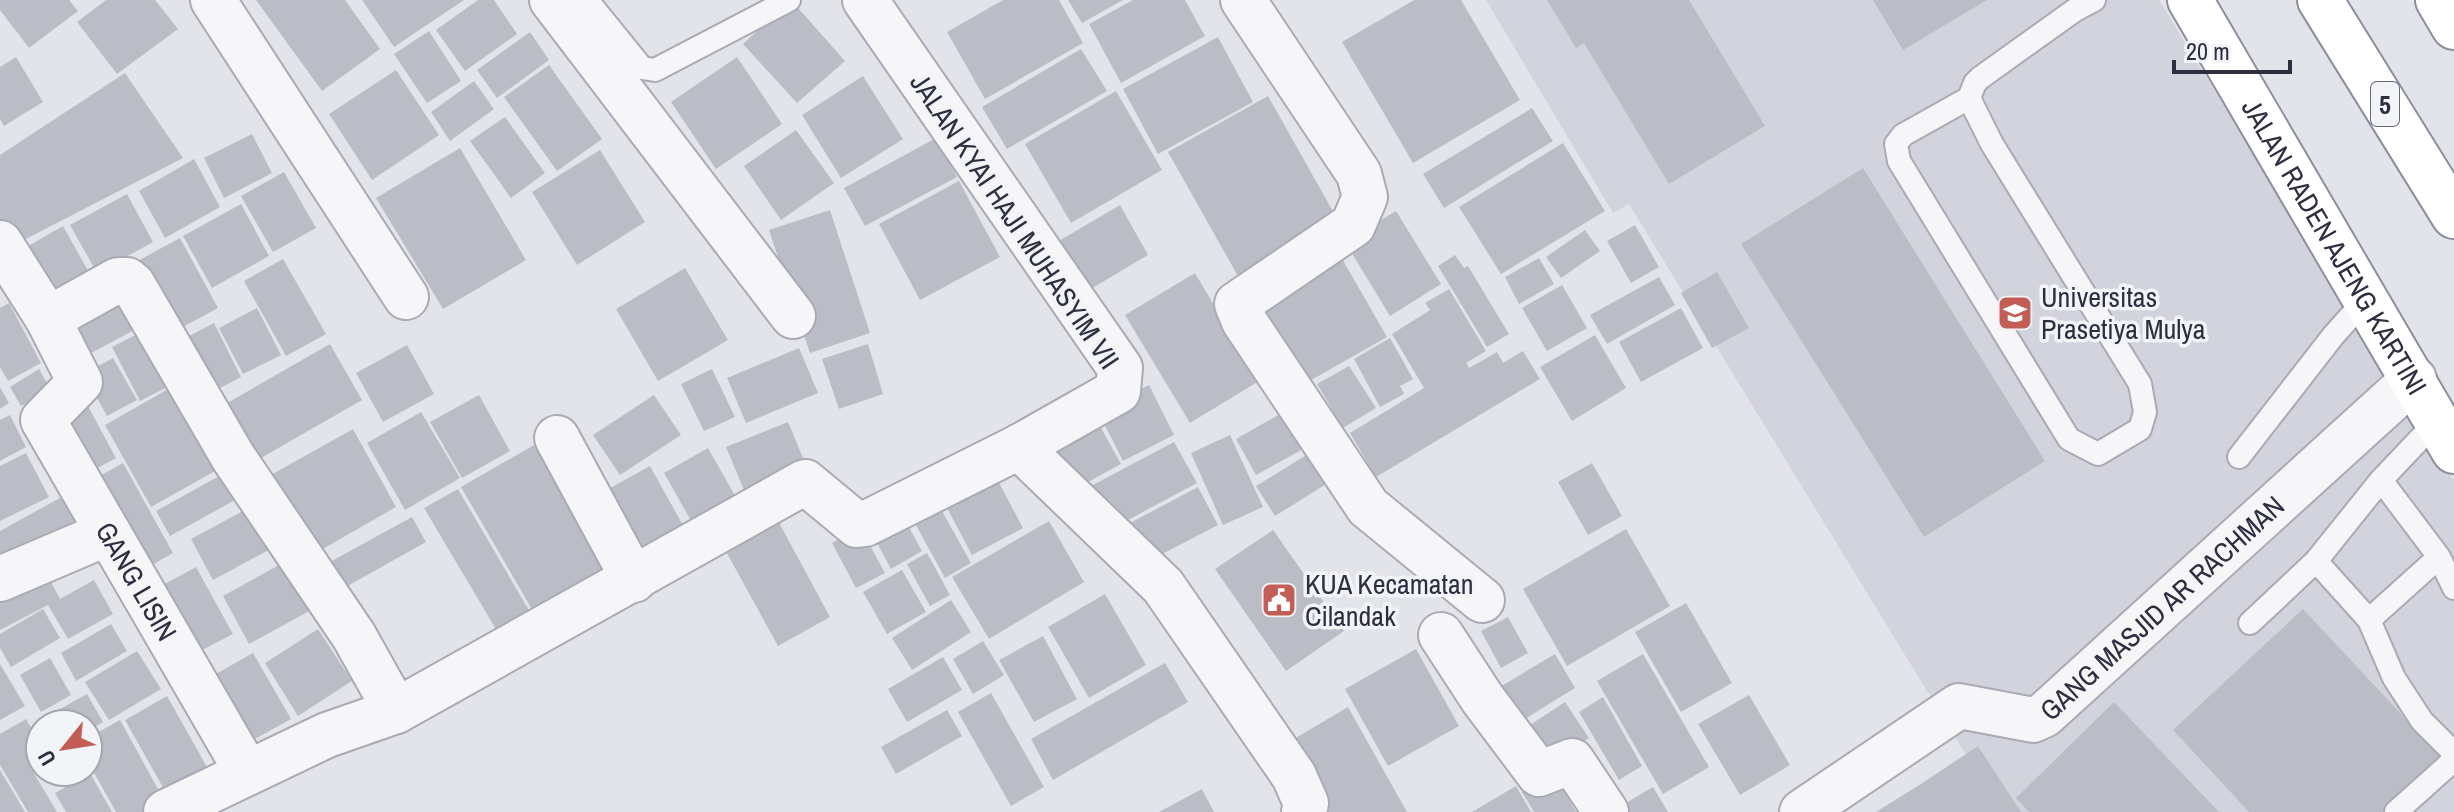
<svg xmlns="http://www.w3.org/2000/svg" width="2454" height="812" font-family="'Archivo Narrow',sans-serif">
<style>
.built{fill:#d2d3dc}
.building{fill:#bbbdc6}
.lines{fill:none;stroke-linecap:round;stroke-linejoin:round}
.lane-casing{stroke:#a9aab4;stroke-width:26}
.street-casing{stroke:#a9aab4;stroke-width:48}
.highway-casing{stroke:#8c8f9f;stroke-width:48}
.lane{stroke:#f6f6f9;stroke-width:22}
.street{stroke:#f6f6f9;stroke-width:44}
.highway{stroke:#fff;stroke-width:44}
.labels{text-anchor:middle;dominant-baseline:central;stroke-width:7;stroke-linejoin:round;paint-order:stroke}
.shield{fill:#f3f4f8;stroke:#686a78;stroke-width:2}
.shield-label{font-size:26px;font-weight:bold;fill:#2d2f41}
.street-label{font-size:28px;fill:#2d2f41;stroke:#f3f4f8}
.poi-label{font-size:28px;fill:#2d2f41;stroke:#f3f4f8;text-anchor:start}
</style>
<rect width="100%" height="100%" fill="#e3e4ea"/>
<path class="built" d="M1486 0H2159L2454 481V812H2001L1629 204 1613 213Z"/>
<path class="building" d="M0 0H69L78 11 29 48 0 10Z
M106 0H155L178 29 117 74 77 22Z
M256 0H345L380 49 322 91Z
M362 0H464L394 47Z
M478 0H494L517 34 465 71 436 30Z
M791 0 845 61 797 103 743 44Z
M1003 0H1059L1083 43 985 99 947 32Z
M1068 0H1123L1082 23Z
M1133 0H1185L1205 36 1121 83 1089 24Z
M1414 0H1461L1520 100 1413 163 1342 42Z
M1547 0H1689L1765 126 1669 184 1584 43 1576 48Z
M1873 0H1987L1903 50Z
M429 31 461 81 427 103 394 54Z
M530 32 549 60 497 98 477 70Z
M1218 37 1253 102 1158 154 1123 89Z
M1081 49 1107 91 1007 149 982 107Z
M16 57 43 102 4 126 0 119V67Z
M737 57 782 124 716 169 671 102Z
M549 65 602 139 557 171 504 97Z
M396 70 439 135 372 180 329 114Z
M125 73 183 158 16 244 0 219V155Z
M863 76 903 139 841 178 802 115Z
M474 81 494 109 450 141 431 112Z
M1116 91 1162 170 1071 223 1025 144Z
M1268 96 1339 222 1239 278 1168 152Z
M1532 108 1553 141 1444 208 1423 174Z
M505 117 545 173 511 198 470 141Z
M796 130 834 183 781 220 744 166Z
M252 134 272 173 224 198 204 158Z
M936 138 957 177 865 226 844 188Z
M1563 143 1605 211 1501 274 1459 207Z
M460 148 526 260 443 309 376 198Z
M600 150 645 222 577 265 532 192Z
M194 159 220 207 165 238 139 191Z
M1863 168 2045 461 1924 537 1741 244Z
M284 172 316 228 273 252 241 196Z
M959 181 1000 257 920 300 879 224Z
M127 194 153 242 97 273 70 225Z
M241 204 269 256 212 288 183 236Z
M1120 205 1148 255 1089 290 1059 241Z
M830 210 870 333 810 353 769 230Z
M1396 211 1441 284 1390 316 1345 242Z
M1635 225 1659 267 1631 283 1607 241Z
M63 226 91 276 44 303 16 253Z
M1585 230 1600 251 1561 278 1546 257Z
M180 238 218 308 170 334 132 264Z
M1337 250 1387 337 1299 387 1249 300Z
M1455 255 1464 268 1468 266 1509 334 1487 347 1438 266Z
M1539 258 1554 284 1519 304 1505 277Z
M283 259 326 334 286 356 244 281Z
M685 268 728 340 658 381 616 309Z
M1717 272 1749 328 1712 348 1681 293Z
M1195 273 1259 381 1190 423 1125 315Z
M1659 277 1675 305 1607 344 1590 315Z
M1562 285 1587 328 1547 351 1522 308Z
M117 286 140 327 78 360 56 320Z
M1449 289 1486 351 1466 363 1469 368 1497 352 1503 363 1523 351 1540 379 1376 477 1350 433 1424 388 1392 334 1430 310 1425 303Z
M9 303 41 363 8 381 0 367V308Z
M257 308 281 355 243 374 219 328Z
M1681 308 1703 348 1641 382 1619 342Z
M214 323 241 377 203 397 176 343Z
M145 330 173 384 140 401 112 347Z
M1595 335 1626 388 1572 421 1540 367Z
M1390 338 1413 379 1400 386 1404 394 1380 407 1354 359Z
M330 344 362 400 247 466 215 410Z
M868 344 883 394 839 409 822 359Z
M407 345 434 394 383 422 356 373Z
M799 348 818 393 746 423 727 378Z
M113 358 137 400 107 416 84 374Z
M1349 366 1376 408 1343 428 1317 384Z
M39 369 50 389 21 406 10 387Z
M712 369 735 417 704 431 681 384Z
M177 384 224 466 151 507 105 425Z
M1149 385 1174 435 1123 461 1098 412Z
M0 387 9 403 0 409Z
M479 395 510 451 462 478 430 422Z
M654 395 681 435 620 475 593 435Z
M83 397 116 458 81 477 47 416Z
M1296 405 1316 442 1256 475 1236 439Z
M421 412 460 478 405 510 367 443Z
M10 415 26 447 0 461V420Z
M1095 417 1121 464 1077 488 1052 440Z
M788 422 806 465 744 490 726 447Z
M353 429 396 507 314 554 269 476Z
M1230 435 1263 507 1223 525 1191 453Z
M1174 442 1197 483 1113 528 1091 486Z
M534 445 607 571 534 613 461 487Z
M1321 446 1339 476 1275 516 1256 486Z
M708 448 742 508 698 533 664 473Z
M26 453 49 497 0 521V466Z
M123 463 173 553 136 574 85 484Z
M1592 463 1622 516 1588 535 1558 482Z
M650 466 690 538 640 566 601 493Z
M230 470 244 495 170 536 156 511Z
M997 479 1023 528 972 555 946 506Z
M1198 487 1218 525 1147 562 1128 524Z
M458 489 530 612 497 631 424 508Z
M69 493 88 528 0 576V531Z
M932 493 971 563 945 578 906 507Z
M256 504 278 545 213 580 191 539Z
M899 509 922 551 891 569 868 526Z
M412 517 426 542 344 588 330 562Z
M776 517 830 617 778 646 723 546Z
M1049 521 1084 582 989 639 952 577Z
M860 527 885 573 856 588 832 543Z
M1626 529 1670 606 1567 666 1523 589Z
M1273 530 1344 631 1286 671 1215 569Z
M927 553 950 595 930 606 907 564Z
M288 560 315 608 249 644 223 596Z
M43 567 60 599 94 580 113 614 68 639 48 605 0 630V590Z
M196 567 233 634 185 659 150 592Z
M902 570 926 612 887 634 863 592Z
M1105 594 1146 665 1089 698 1048 627Z
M951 600 971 632 912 670 892 638Z
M1686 603 1732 683 1681 712 1635 632Z
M43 609 60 638 11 667 0 648V634Z
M2303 609 2444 760 2388 812H2249L2173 730Z
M1508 617 1528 653 1501 668 1481 631Z
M111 624 127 651 76 681 61 653Z
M318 629 352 681 298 716 265 663Z
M1043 636 1077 699 1034 722 999 660Z
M983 641 1004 675 973 694 953 659Z
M1416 649 1459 726 1388 766 1345 689Z
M137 651 161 689 109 720 85 682Z
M253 653 291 719 237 749 200 683Z
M1555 654 1575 688 1515 725 1495 690Z
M1643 654 1709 767 1663 794 1597 681Z
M943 657 962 690 907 722 888 689Z
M50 658 71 695 41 712 20 675Z
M1165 663 1188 702 1053 780 1031 739Z
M0 664 25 706 0 720Z
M991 693 1044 787 1011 806 958 712Z
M87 694 103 722 88 731V724H41L39 721Z
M1749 695 1790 765 1740 795 1698 724Z
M167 696 207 767 165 791 125 720Z
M1603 697 1642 766 1619 780 1579 712Z
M1565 702 1589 738 1545 767 1521 731Z
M2114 702 2219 812H2029L2016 798Z
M1348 707 1407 812H1323L1282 746Z
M947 710 962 736 896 774 881 747Z
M26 719 40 742V759L29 765 57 812H28L0 765V734Z
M120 720 164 800 142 812H116L88 762V738Z
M1978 746 2021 812H1876L1924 782Z
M0 770 25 812H0Z
M90 773 112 812H66L55 793Z
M1553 773 1576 812H1534L1522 792Z
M1516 786 1531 812H1472Z
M1653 787 1668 812H1622L1619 807Z
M1202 789 1214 812H1159Z"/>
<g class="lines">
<defs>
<path id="lane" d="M587 0 642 68 655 70 789 0
M1969 98 1903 135 1896 144 1899 161 2069 439 2098 454 2140 429 2145 412 2140 384 1992 144 1969 98 1975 83 1980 78 2075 10 2094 0
M2239 457 2333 336 2366 299
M2381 480 2439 557 2454 588
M2316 561 2369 620 2439 557
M2369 620 2394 678 2422 721 2454 753
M2250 623 2316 561 2381 480 2437 421
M2396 812 2454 760"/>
<g id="street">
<path d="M213 0 406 297"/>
<path d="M552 0 793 316"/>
<path d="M1243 0 1359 174 1365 197 1353 225 1237 304 1244 321 1368 507 1482 600"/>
<path id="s1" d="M0 243 48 319 80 382 43 420 247 772"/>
<path d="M48 319 118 280H127L133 285 233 457 354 636 396 711"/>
<path d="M557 438 634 580"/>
<path d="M1019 447 1163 586 1294 776 1306 803 1304 812"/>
<path d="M0 579 108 533"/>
<path d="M1441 635 1482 698 1539 774 1572 761 1606 812"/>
<path d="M166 812 327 735 396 711 805 482 857 525 865 524 1019 447 1118 391 1120 368 865 0"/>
<path id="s2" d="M1802 812 1959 706 2033 720 2044 715 2414 379"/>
</g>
<g id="highway">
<path id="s3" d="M2190 0 2454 451"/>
<path d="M2320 0 2454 216"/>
<path d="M2438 0 2454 27"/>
</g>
</defs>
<use href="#lane" class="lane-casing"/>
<use href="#street" class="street-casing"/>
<use href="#highway" class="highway-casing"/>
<use href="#lane" class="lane"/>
<use href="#street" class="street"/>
<use href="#highway" class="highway"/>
</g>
<defs>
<symbol id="university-square" viewBox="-11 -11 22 22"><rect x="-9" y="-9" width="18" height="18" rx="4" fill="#c25e55" stroke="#f3f4f8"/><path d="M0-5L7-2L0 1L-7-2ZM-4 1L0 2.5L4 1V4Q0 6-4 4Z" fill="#fff"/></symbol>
<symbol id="civic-square" viewBox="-11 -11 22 22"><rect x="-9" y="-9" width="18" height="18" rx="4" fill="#c25e55" stroke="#f3f4f8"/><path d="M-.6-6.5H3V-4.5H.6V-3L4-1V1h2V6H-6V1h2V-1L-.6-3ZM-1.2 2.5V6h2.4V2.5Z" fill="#fff"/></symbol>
</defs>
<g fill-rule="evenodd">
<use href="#university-square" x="1995" y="293" width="40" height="40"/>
<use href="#civic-square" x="1259" y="580" width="40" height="40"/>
</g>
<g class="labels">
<rect class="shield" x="2371" y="82" width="28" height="44" rx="6"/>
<g class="shield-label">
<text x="2385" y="104">5</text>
</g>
<g class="street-label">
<text transform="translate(1015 221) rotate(56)">JALAN KYAI HAJI MUHASYIM VII</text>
<text stroke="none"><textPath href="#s3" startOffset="286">JALAN RADEN AJENG KARTINI</textPath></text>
<text stroke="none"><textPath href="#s1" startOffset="400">GANG LISIN</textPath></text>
<text stroke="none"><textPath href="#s2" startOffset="436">GANG MASJID AR RACHMAN</textPath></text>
</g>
<g class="poi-label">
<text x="2041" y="297">Universitas<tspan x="2041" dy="32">Prasetiya Mulya</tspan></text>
<text x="1305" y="584">KUA Kecamatan<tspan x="1305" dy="32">Cilandak</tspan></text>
</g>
</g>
<g transform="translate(64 748) rotate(240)"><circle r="38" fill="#f3f4f8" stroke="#a4a5af" stroke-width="2"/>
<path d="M0-6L14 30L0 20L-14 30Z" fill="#c25e55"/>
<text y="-12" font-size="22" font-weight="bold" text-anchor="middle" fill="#2d2f41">U</text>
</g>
<path d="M2174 60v12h116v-12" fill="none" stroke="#2d2f41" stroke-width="4"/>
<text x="2186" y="60" font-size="24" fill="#2d2f41" stroke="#f3f4f8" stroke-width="6" paint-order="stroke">20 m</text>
</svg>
